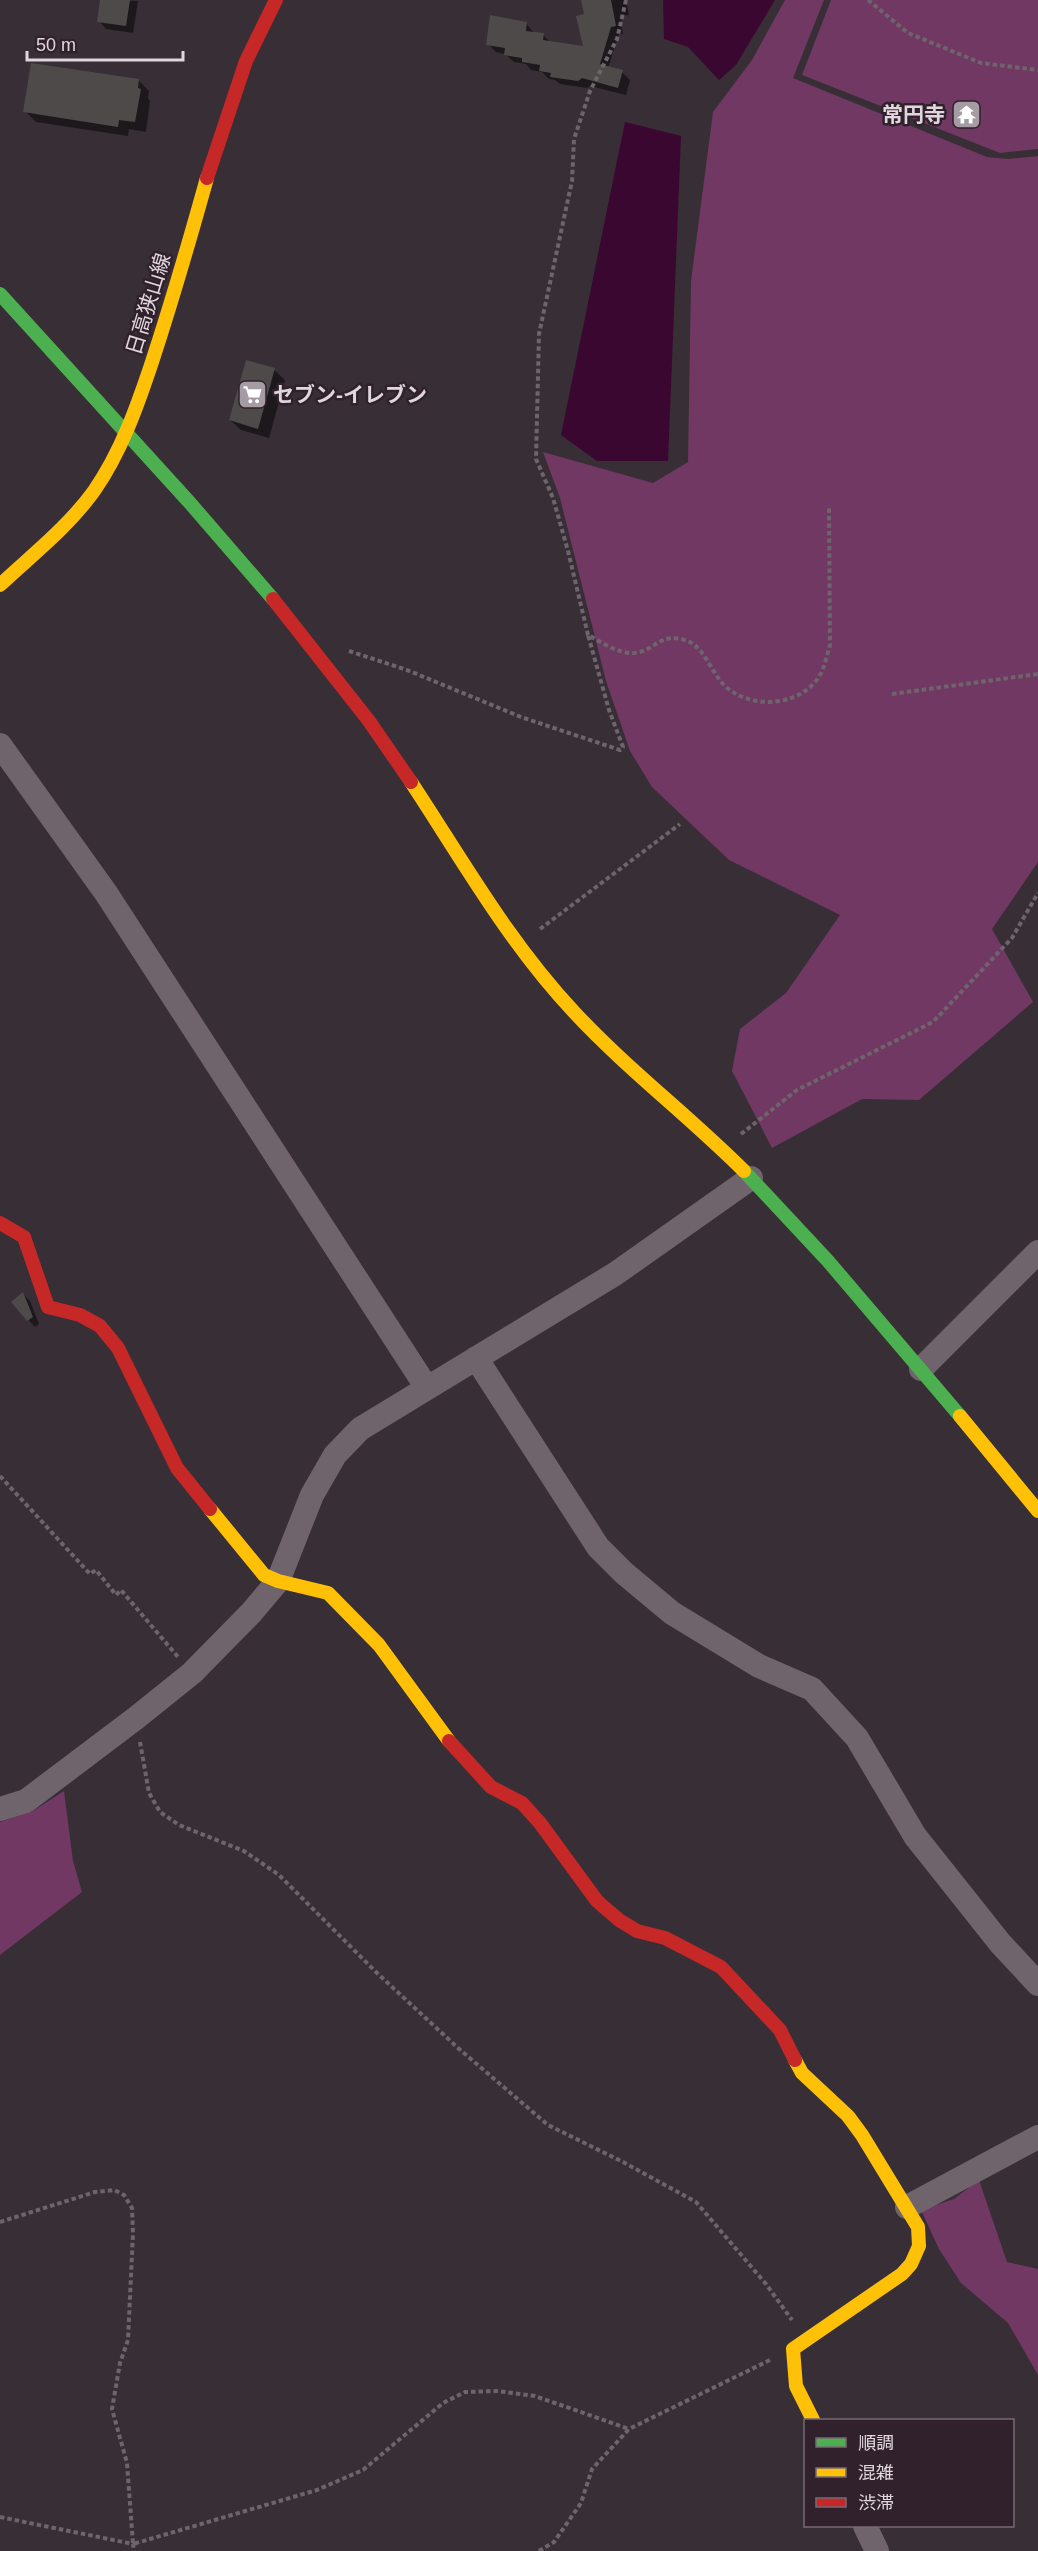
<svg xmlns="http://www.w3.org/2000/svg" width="1038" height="2551" font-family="Helvetica,'Noto Sans JP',sans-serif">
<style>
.green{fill:#713863}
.water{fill:#3a0730}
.shadow{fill:#0007}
.building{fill:#4e4a4a}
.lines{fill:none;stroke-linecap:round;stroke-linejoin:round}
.path{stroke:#6e646b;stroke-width:4;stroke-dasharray:4.5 3;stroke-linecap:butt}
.street{stroke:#70646c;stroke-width:24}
.fast{stroke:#4caf50;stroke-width:14}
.slow{stroke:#ffc107;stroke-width:14}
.jam{stroke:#c62828;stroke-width:14}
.labels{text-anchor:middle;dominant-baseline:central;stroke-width:5;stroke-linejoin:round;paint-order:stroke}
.poi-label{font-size:21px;font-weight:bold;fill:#e0d6dd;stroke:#31212c;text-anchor:end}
.street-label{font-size:21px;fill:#e0d6dd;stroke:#31212c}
</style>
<rect width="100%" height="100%" fill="#382e35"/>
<path class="green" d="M785 0H824L793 78 987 157 1008 159 1038 156V862L992 929 1033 1002 919 1100 862 1099 772 1148 732 1071 740 1029 786 993 840 915 729 860 652 787 630 751 606 681 560 498 543 452 653 483 688 462 691 281 713 112 752 60Z
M831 0H1038V149L1000 153 802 75Z
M64 1791 73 1861 82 1892 0 1955V1822L33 1811Z
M979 2180 1007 2262 1038 2269V2375L1008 2323 961 2283 939 2249 921 2210 954 2199Z"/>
<path class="water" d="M663 0H775L736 65 719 80 688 47 664 39Z
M625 122 681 136 668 461H597L561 435Z"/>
<path class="shadow" d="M102 0 138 1 133 33 106 29 99 21Z
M583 0H626L629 15 620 16 623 34H619L608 68 622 72 630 80 626 95 590 86 587 88 560 84 555 80 549 79 542 72 531 70 526 64 514 62 505 54 496 52 488 44 526 23 534 33 543 35 551 43 585 48 586 15Z
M139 81 149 91 148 98 150 101 146 132 129 129 128 136 36 122 25 111Z
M274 370 285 380 269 438 241 430 230 420Z
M23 1294 30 1301 39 1324 35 1327 13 1302Z"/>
<path class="building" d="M100 0H130L126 26 97 22Z
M581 0H611L616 26 611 27 600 64 623 70 618 88 582 78 578 81 550 77 551 73 539 71 540 65 522 62V58L504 55 505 48 486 45 490 15 527 22 526 31 544 33 543 40 583 46 576 16 584 14Z
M31 63 139 79 138 88 141 89 135 122 119 120 118 127 23 112Z
M246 360 275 368 258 429 229 420Z
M23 1292 33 1317 27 1321 11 1302Z"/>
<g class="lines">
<path class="path" d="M626 0 617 39 590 91 574 139 572 181 539 334 536 459 553 498 568 551 588 635C602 642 618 654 634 653 655 651 660 632 685 640 703 645 711 671 723 684 746 708 792 708 814 683 824 673 826 658 830 645L829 506
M868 0 908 33 981 63 1038 70
M349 651 407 670 521 717 620 750 623 747 609 710 588 635
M892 694 1038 674
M540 929 680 824
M741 1134 797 1090 933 1022 1012 938 1038 893
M0 1476 90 1574 96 1570 116 1595 121 1590 178 1657
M140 1742 149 1793 160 1812 179 1825 244 1851 279 1875 377 1973 458 2048 548 2125 623 2162 696 2202 766 2284 792 2320
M0 2222 95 2192 114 2190 124 2195 132 2208 133 2233 128 2340 120 2363 112 2409 127 2463 133 2544 317 2490 363 2470 443 2403 465 2392 498 2391 535 2396 629 2429
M0 2517 133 2544 134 2551
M539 2551 554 2542 581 2503 592 2469 629 2429 770 2360"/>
<path class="street" d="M0 745 106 893 427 1388
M476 1358 598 1547 624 1573 672 1613 759 1666 812 1689 857 1738 915 1836 1000 1943 1038 1984
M921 1369 1038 1252
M0 1809 26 1801 136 1718 192 1673 251 1613 278 1581 312 1495 335 1455 360 1429 615 1274 751 1178
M907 2207 1038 2137
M865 2526 877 2551"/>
<path class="fast" d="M0 294 190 503 273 599
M744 1171 828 1261 960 1416"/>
<path class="slow" d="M0 585C32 555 68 527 94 491 121 452 137 407 152 362 172 301 190 239 207 178
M411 782C463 861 509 943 574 1012 627 1069 689 1116 744 1171
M960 1416 1038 1511
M210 1509 264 1575 278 1581 328 1593 379 1645 449 1741
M795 2060 802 2073 848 2116 862 2135 918 2227 919 2246 911 2264 902 2274 793 2349 796 2386 813 2420"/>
<path class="jam" d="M207 178 246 61 276 0
M273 599 369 721 411 782
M0 1223 24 1237 48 1307 80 1315 100 1326 118 1348 177 1468 210 1509
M449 1741 491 1787 522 1803 540 1823 597 1901 619 1920 637 1931 665 1938 721 1967 780 2030 795 2060"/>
</g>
<defs>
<symbol id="temple-square" viewBox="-11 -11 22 22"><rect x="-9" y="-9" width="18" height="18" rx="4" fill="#a59ba2" stroke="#31212c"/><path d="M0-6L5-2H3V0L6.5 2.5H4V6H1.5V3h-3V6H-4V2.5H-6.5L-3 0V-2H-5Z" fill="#fff"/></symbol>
<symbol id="supermarket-square" viewBox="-11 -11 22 22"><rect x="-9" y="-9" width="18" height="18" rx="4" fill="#a59ba2" stroke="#31212c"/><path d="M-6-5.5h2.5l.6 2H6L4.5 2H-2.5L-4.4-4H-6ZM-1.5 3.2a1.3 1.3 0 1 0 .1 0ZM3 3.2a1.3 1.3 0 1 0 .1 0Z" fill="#fff"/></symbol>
</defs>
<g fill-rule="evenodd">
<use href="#temple-square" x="950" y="98" width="33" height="33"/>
<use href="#supermarket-square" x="236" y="378" width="33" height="33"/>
</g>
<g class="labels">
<g class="poi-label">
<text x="945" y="114">常円寺</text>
<text x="273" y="394" text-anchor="start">セブン-イレブン</text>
</g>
<g class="street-label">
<text transform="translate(148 304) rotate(-73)">日高狭山線</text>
</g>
</g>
<rect x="804" y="2419" width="210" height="108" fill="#31212c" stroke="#776973" stroke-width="1.5"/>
<rect x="816" y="2438" width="30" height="9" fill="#4caf50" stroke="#776973" stroke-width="1.5"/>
<text x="858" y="2449" font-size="18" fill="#e0d6dd">順調</text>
<rect x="816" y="2468" width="30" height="9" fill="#ffc107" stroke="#776973" stroke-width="1.5"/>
<text x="858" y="2479" font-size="18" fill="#e0d6dd">混雑</text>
<rect x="816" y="2498" width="30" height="9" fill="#c62828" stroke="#776973" stroke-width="1.5"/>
<text x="858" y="2509" font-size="18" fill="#e0d6dd">渋滞</text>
<path d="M27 51v9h156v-9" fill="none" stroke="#e0d6dd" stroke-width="3"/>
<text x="36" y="51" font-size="18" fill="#e0d6dd" stroke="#31212c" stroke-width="4.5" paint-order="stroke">50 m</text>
</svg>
